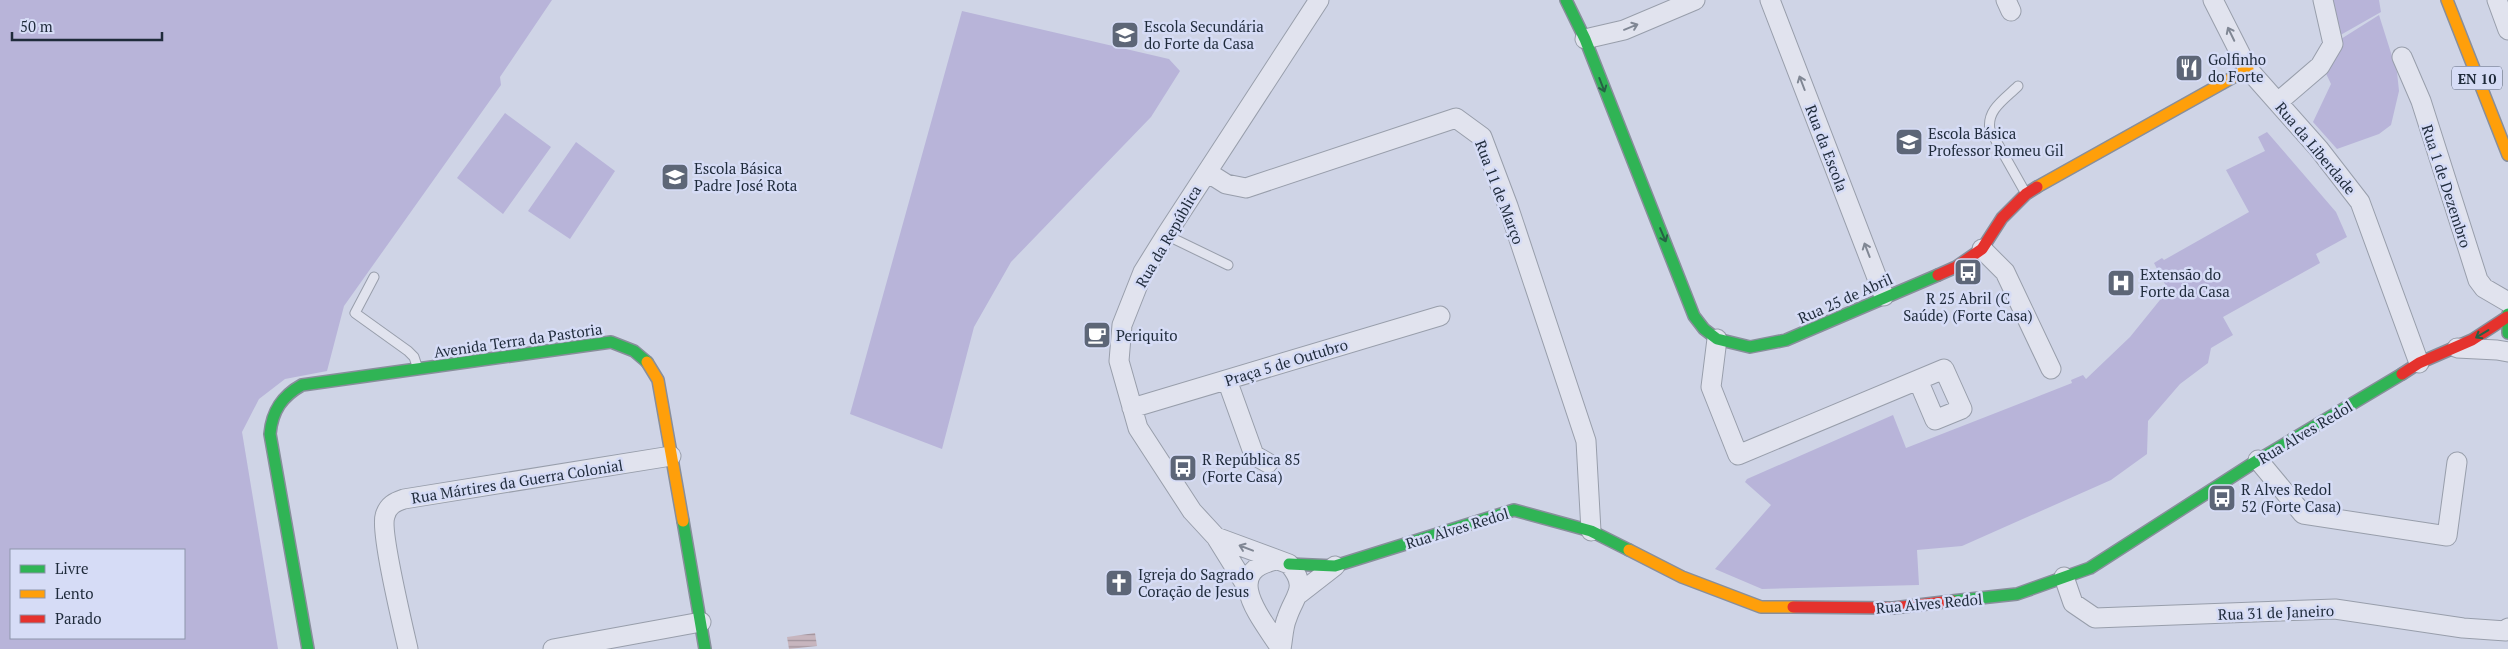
<svg xmlns="http://www.w3.org/2000/svg" width="2508" height="649" font-family="'PT Serif',serif">
<style>
.green{fill:#b8b4d9;fill-rule:evenodd}
.water{fill:url(#water-rules)}
.lines{fill:none;stroke-linecap:round;stroke-linejoin:round}
.lane-casing{stroke:#989eab;stroke-width:11}
.street-casing{stroke:#989eab;stroke-width:21}
.fast-casing{stroke:#888e9b;stroke-width:14}
.slow-casing{stroke:#888e9b;stroke-width:14}
.jam-casing{stroke:#888e9b;stroke-width:14}
.lane{stroke:#e1e3ee;stroke-width:9}
.street{stroke:#e1e3ee;stroke-width:19}
.fast{stroke:#30b455;stroke-width:11}
.slow{stroke:#ff9f0a;stroke-width:11}
.jam{stroke:#e5322d;stroke-width:11}
.oneway{stroke:#808794}
.oneway2{stroke:#266245}
.labels{text-anchor:middle;dominant-baseline:central;stroke-width:5;stroke-linejoin:round;paint-order:stroke}
.shield{fill:#d6dcf6;stroke:#566073;stroke-width:1}
.shield-label{font-size:14px;font-weight:bold;fill:#1f2b3b}
.poi-label{font-size:15px;fill:#1f2b3b;stroke:#d6dcf6;text-anchor:start}
.street-label{font-size:15px;fill:#1f2b3b;stroke:#d6dcf6}
</style>
<defs>
<pattern id="water-rules" width="6" height="5" patternUnits="userSpaceOnUse" patternTransform="scale(1.25)"><rect width="6" height="5" fill="#c7b5be"/><path d="M0 2.5h6" fill="none" stroke="#a1939c"/></pattern>
</defs>
<rect width="100%" height="100%" fill="#cfd4e6"/>
<path class="green" d="M0 0H552L500 77 501 85 344 306 327 371 285 379 259 399 242 432 278 649H0ZM11 550H184V638H11Z
M2329 0H2379L2381 12 2337 37Z
M962 11 1169 59 1180 71 1151 117 1011 262 974 327 942 449 850 414Z
M2379 15 2397 72 2399 91 2391 125 2379 134 2337 149 2313 122 2331 84 2321 63 2333 44Z
M505 113 551 147 503 214 457 178Z
M2267 132 2336 212 2347 237 2316 254 2320 263 2223 317 2233 335 2211 348 2208 363 2180 384 2148 421 2147 454 2111 480 1962 546 1917 550 1919 585 1762 589 1715 569 1771 505 1745 482 1747 479 1893 415 1906 448 2072 383 2071 380 2083 375 2086 379 2130 337 2168 290 2154 263 2162 258 2164 260 2249 212 2226 170 2265 151 2258 137Z
M576 142 615 171 570 239 528 211Z"/>
<path class="water" d="M815 633 817 646 789 649 787 637Z"/>
<g class="lines">
<defs>
<path id="lane" d="M2018 86C2005 99 1986 110 1990 130L2025 192
M1166 235 1228 265
M374 277 355 313 408 351 414 357 417 366"/>
<path id="street" d="M1770 0 1884 296
M2006 0 2011 11
M2213 0 2248 69 2319 149 2360 202 2419 363
M2497 0 2508 30
M1585 39 1624 30 1695 0
M2402 57 2421 101 2478 280 2484 288 2508 302
M2278 102 2320 66 2333 44 2323 0
M1207 172 1226 184 1246 188 1456 118 1482 137 1508 206 1586 441 1591 531
M1982 249 2005 272 2051 369
M1717 339 1711 387 1738 455 1944 369 1962 409 1935 420 1918 380
M2457 348 2497 350 2508 352
M1227 380 1254 455 1268 463
M1132 408 1440 316
M2258 460 2303 514 2447 536 2457 462
M1216 537 1289 564C1309 588 1295 594 1287 618 1283 627 1283 639 1281 649
M1277 560C1219 571 1263 620 1281 649
M2064 577 2073 603 2095 618 2335 609 2463 628 2506 631 2508 628
M1247 587 1216 537 1192 511 1138 428 1119 361 1122 325 1143 272 1166 235 1319 0
M1299 594 1335 566
M408 649C403 627 380 531 385 516 388 505 395 502 404 499L671 456
M553 649 701 622"/>
<path id="fast" d="M1566 0 1585 39 1694 316 1704 329 1717 339 1750 347 1786 340 1938 275
M2508 314V333
M683 521 705 649
M1289 564 1335 566 1514 510 1591 531 1629 550
M1952 601 2017 594 2090 568 2258 460 2402 374
M308 649 270 434C272 411 282 396 302 385L611 342 634 351 647 362"/>
<path id="slow" d="M2447 0 2508 155
M2037 187 2248 69
M647 362 658 380 683 521
M1629 550 1682 577 1761 607H1793"/>
<path id="jam" d="M1938 275 1956 267 1982 249 2002 218 2026 194 2037 187
M2402 374 2419 363 2472 340 2507 317
M1793 607 1893 608 1952 601"/>
</defs>
<use href="#lane" class="lane-casing"/>
<use href="#street" class="street-casing"/>
<use href="#fast" class="fast-casing"/>
<use href="#slow" class="slow-casing"/>
<use href="#jam" class="jam-casing"/>
<use href="#lane" class="lane"/>
<use href="#street" class="street"/>
<use href="#fast" class="fast"/>
<use href="#slow" class="slow"/>
<use href="#jam" class="jam"/>
</g>
<defs><path id="oneway-shaft" d="M-6 0H5M1.5-3L5.5 0L1.5 3" fill="none" stroke-width="1.6" stroke-linecap="round" stroke-linejoin="round" transform="scale(1.25)"/></defs>
<g class="oneway">
<use href="#oneway-shaft" transform="translate(1631 27) rotate(-22)"/>
<use href="#oneway-shaft" transform="translate(2231 34) rotate(-116)"/>
<use href="#oneway-shaft" transform="translate(1802 83) rotate(-111)"/>
<use href="#oneway-shaft" transform="translate(1867 250) rotate(-111)"/>
<use href="#oneway-shaft" transform="translate(1246 548) rotate(-159)"/>
</g>
<g class="oneway2">
<use href="#oneway-shaft" transform="translate(1602 85) rotate(69)"/>
<use href="#oneway-shaft" transform="translate(1663 235) rotate(67)"/>
<use href="#oneway-shaft" transform="translate(2482 334) rotate(149)"/>
</g>
<defs>
<symbol id="school-square" viewBox="-11 -11 22 22"><rect x="-9" y="-9" width="18" height="18" rx="4" fill="#5d6677" stroke="#d6dcf6"/><path d="M0-5L7-2L0 1L-7-2ZM-4 1L0 2.5L4 1V4Q0 6-4 4Z" fill="#fff"/></symbol>
<symbol id="restaurant-square" viewBox="-11 -11 22 22"><rect x="-9" y="-9" width="18" height="18" rx="4" fill="#5d6677" stroke="#d6dcf6"/><path d="M-5-6h1v4h1v-4h1v4h1v-4h1v5L-1.5 .5V6h-2V.5L-5-1ZM5-6V6H3V1.5H1.5Q1.5-4 5-6Z" fill="#fff"/></symbol>
<symbol id="bus-square" viewBox="-11 -11 22 22"><rect x="-9" y="-9" width="18" height="18" rx="4" fill="#5d6677" stroke="#d6dcf6"/><path d="M-5-6H5V4H4V6H2V4H-2V6H-4V4H-5ZM-3.5-4V0h7V-4ZM-3.5 1.2v1.5H-2V1.2ZM2 1.2v1.5H3.5V1.2Z" fill="#fff"/></symbol>
<symbol id="hospital-square" viewBox="-11 -11 22 22"><rect x="-9" y="-9" width="18" height="18" rx="4" fill="#5d6677" stroke="#d6dcf6"/><path d="M-5-5h3v3.5h4V-5h3V5h-3V1.5h-4V5h-3Z" fill="#fff"/></symbol>
<symbol id="cafe-square" viewBox="-11 -11 22 22"><rect x="-9" y="-9" width="18" height="18" rx="4" fill="#5d6677" stroke="#d6dcf6"/><path d="M-5.5-4.5H6V0H3Q3 3.5 0 3.5H-2.5Q-5.5 3.5-5.5 0ZM3-3.2v2h1.7v-2ZM-6 4.5H4V6H-6Z" fill="#fff"/></symbol>
<symbol id="church-square" viewBox="-11 -11 22 22"><rect x="-9" y="-9" width="18" height="18" rx="4" fill="#5d6677" stroke="#d6dcf6"/><path d="M-1.2-6h2.4v3.5h3.3v2.4h-3.3V6h-2.4V-.1h-3.3v-2.4h3.3Z" fill="#fff"/></symbol>
</defs>
<g fill-rule="evenodd">
<use href="#school-square" x="1109" y="19" width="32" height="32"/>
<use href="#restaurant-square" x="2173" y="52" width="32" height="32"/>
<use href="#school-square" x="1893" y="126" width="32" height="32"/>
<use href="#school-square" x="659" y="161" width="32" height="32"/>
<use href="#bus-square" x="1952" y="256" width="32" height="32"/>
<use href="#hospital-square" x="2105" y="267" width="32" height="32"/>
<use href="#cafe-square" x="1081" y="319" width="32" height="32"/>
<use href="#bus-square" x="1167" y="452" width="32" height="32"/>
<use href="#bus-square" x="2206" y="482" width="32" height="32"/>
<use href="#church-square" x="1103" y="567" width="32" height="32"/>
</g>
<g class="labels">
<rect class="shield" x="2452" y="66.5" width="50" height="23" rx="4"/>
<g class="shield-label">
<text x="2477" y="78">EN 10</text>
</g>
<g class="poi-label">
<text x="1144" y="26">Escola Secundária<tspan x="1144" dy="17">do Forte da Casa</tspan></text>
<text x="2208" y="59">Golfinho<tspan x="2208" dy="17">do Forte</tspan></text>
<text x="1928" y="133">Escola Básica<tspan x="1928" dy="17">Professor Romeu Gil</tspan></text>
<text x="694" y="168">Escola Básica<tspan x="694" dy="17">Padre José Rota</tspan></text>
<text x="2140" y="274">Extensão do<tspan x="2140" dy="17">Forte da Casa</tspan></text>
<text x="1968" y="298" text-anchor="middle">R 25 Abril (C<tspan x="1968" dy="17">Saúde) (Forte Casa)</tspan></text>
<text x="1116" y="335">Periquito</text>
<text x="1202" y="459">R República 85<tspan x="1202" dy="17">(Forte Casa)</tspan></text>
<text x="2241" y="489">R Alves Redol<tspan x="2241" dy="17">52 (Forte Casa)</tspan></text>
<text x="1138" y="574">Igreja do Sagrado<tspan x="1138" dy="17">Coração de Jesus</tspan></text>
</g>
<g class="street-label">
<text transform="translate(1827 148) rotate(69)">Rua da Escola</text>
<text transform="translate(2316 148) rotate(50)">Rua da Liberdade</text>
<text transform="translate(2447 186) rotate(72)">Rua 1 de Dezembro</text>
<text transform="translate(1500 192) rotate(69)">Rua 11 de Março</text>
<text transform="translate(1168 236) rotate(-60)">Rua da República</text>
<text transform="translate(1845 298) rotate(-24)">Rua 25 de Abril</text>
<text transform="translate(518 340) rotate(-8)">Avenida Terra da Pastoria</text>
<text transform="translate(1286 362) rotate(-17)">Praça 5 de Outubro</text>
<text transform="translate(2305 432) rotate(-31)">Rua Alves Redol</text>
<text transform="translate(517 481) rotate(-9)">Rua Mártires da Guerra Colonial</text>
<text transform="translate(1457 528) rotate(-17)">Rua Alves Redol</text>
<text transform="translate(1929 603) rotate(-5)">Rua Alves Redol</text>
<text transform="translate(2276 612) rotate(-2)">Rua 31 de Janeiro</text>
</g>
</g>
<rect x="10" y="549" width="175" height="90" fill="#d6dcf6" stroke="#8d95ab"/>
<rect x="20" y="565" width="25" height="8" fill="#30b455" stroke="#8d95ab"/>
<text x="55" y="574" font-size="15" fill="#1f2b3b">Livre</text>
<rect x="20" y="590" width="25" height="8" fill="#ff9f0a" stroke="#8d95ab"/>
<text x="55" y="599" font-size="15" fill="#1f2b3b">Lento</text>
<rect x="20" y="615" width="25" height="8" fill="#e5322d" stroke="#8d95ab"/>
<text x="55" y="624" font-size="15" fill="#1f2b3b">Parado</text>
<path d="M12 32v8h150v-8" fill="none" stroke="#1f2b3b" stroke-width="2.5"/>
<text x="20" y="32" font-size="15" fill="#1f2b3b" stroke="#d6dcf6" stroke-width="4" paint-order="stroke">50 m</text>
</svg>
